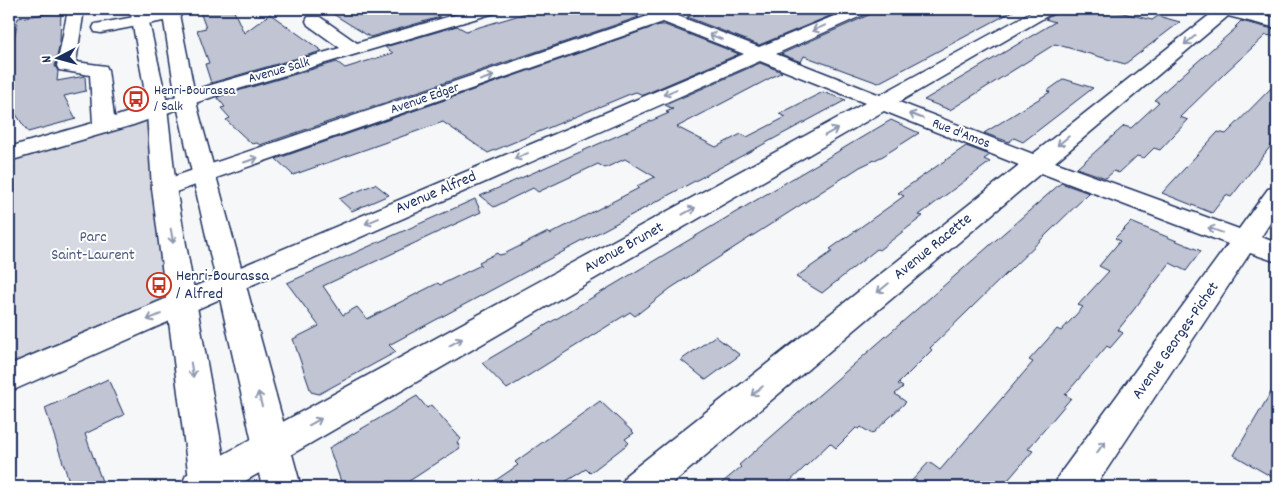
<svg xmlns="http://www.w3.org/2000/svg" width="1286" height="496" font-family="Dekko,sans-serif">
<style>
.green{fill:#d6d9e2;stroke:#7884a0}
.building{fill:#c0c4d3;stroke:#1b2f5e}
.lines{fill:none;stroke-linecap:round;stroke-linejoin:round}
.minor-casing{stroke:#1b2f5e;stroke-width:3}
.major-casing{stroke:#1b2f5e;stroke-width:3}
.minor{fill:#fff;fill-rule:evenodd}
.major{fill:#fff;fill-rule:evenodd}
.oneway{stroke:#8d97ae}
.labels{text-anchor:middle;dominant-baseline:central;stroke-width:4;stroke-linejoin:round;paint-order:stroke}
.far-street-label{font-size:14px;fill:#1b2f5e;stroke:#fff}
.far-poi-label{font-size:14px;fill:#1b2f5e;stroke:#fff;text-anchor:start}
.street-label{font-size:16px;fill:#1b2f5e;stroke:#fff}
.park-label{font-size:16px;fill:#4a5a7f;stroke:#fff}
.poi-label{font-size:16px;fill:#1b2f5e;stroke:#fff;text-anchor:start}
</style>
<rect width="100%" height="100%" fill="#f6f7f9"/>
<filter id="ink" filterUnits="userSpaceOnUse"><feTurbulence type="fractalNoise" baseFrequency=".02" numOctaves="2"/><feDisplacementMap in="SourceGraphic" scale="10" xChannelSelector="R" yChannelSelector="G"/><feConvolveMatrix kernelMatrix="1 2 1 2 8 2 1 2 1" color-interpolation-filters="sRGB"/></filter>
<g filter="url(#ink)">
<path class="green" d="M157 113 186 299 9 376V156Z"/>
<path class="building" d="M203 9H233L244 33 270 14 322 51 211 83 205 64 209 63 197 30 206 28 200 12H204Z
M325 9H424L440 17 370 37Z
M540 9H620L639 17 260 145 257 143 252 144 226 120 230 118 221 108 225 107 217 97 337 62 345 68 393 53 385 47 457 26 466 31Z
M711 9H847L759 45 687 17Z
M874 9H1017L878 83 804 56 801 62 781 54 871 14Z
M1058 9H1107L1152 20 1158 16 1180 22 1125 64 1055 44 950 110 924 100 1055 22 1045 19 1055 14Z
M61 12 60 43 55 66 58 71 57 81 85 76 86 91 64 96 76 119 28 132 9 104V66L18 18Z
M1241 21 1277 30V37L1266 35 1227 71 1180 117 1188 120 1160 150 1154 148 1144 158 1137 156 1119 173 1114 171 1106 178 1077 168 1124 126 1131 128 1159 102 1154 100 1237 27H1235Z
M659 25H665L739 54 643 95 636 92 630 94 488 153 443 122 293 175 276 159Z
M760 63 782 72 677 127 716 147 741 134 747 137 786 117 779 114 823 92 846 100 389 345 396 352 319 394 311 392 293 339 319 326 287 283 475 199 481 212 323 286 343 315 357 307 367 319 438 283 440 285 481 265 479 262 497 253 499 255 504 254 548 232 550 234 639 188 637 186 655 177 625 159 605 168 598 164 538 192 533 188 494 207 480 196 669 113 666 112 673 109 665 105Z
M1064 79 1093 88 1023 142 1014 138 1009 142 984 133 1050 92 1047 91Z
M1277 82V138L1231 197 1226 195 1212 213 1162 193 1218 132 1226 134Z
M891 120 919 133 883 156 860 167 671 288 635 316 630 312 507 389 482 363Z
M966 146 990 155 984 159 990 162 919 215 923 216 879 250 877 249 822 293 796 277 833 251 830 249 904 196 898 193Z
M1061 183 1089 193 930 348 932 350 898 384 903 387 895 394 906 402 872 434 861 427 859 429 856 428 836 448 830 443 784 487H717L741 467 739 465Z
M375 184 389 195 352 211 339 199Z
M1131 222 1201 251 1186 271 1170 263 1118 330 1123 333 1110 348 1107 346 1065 395 1071 398 1028 449 1033 451 1002 487H906L929 462 940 470 1033 362 1029 360 1057 329 1061 331 1083 307 1078 305 1109 271 1099 266 1120 241 1115 238Z
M715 336 740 355 706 380 681 360Z
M108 379 124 415 85 434 104 487H71L45 408Z
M1277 382V480L1234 455Z
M417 396 427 408 431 405 461 439 457 442 460 448 400 487H343L329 448Z
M600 401 634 433 625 439 629 443 590 473 586 469 557 487H486L518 465 515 462Z"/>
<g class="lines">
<defs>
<path id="minor" d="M68 9H84L76 62 106 66 108 70 114 117 204 87 340 48 308 25 306 21 308 17H320L357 43 475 9H500L498 12 218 95 133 125 9 161V147L93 123 90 75 59 70 57 66Z
M638 9 678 10 680 13 678 16 759 47 851 9H872L870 12 776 54 880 95 1037 9H1056L1054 12 899 102 1033 154 1212 13 1209 9H1237L1277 18V28L1228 16 1055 162 1239 229 1268 189 1277 187V212L1261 237 1277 243V262L1250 253 1095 487H1054L1059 475 1228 244 1041 173 668 487H621L626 475 1019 165 884 111 235 487H181L186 475 865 103 760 61 9 392V365L744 54 663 22 173 193 164 195 155 193 152 188 155 183 648 16Z
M173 10 179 12 181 15 179 18 101 33 95 32 93 28 95 24 101 23Z"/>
<path id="major" d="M130 9H146L166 98 176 188 229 487H190L152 188 146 98Z
M162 9H178L198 110 301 487H262L178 110Z"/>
</defs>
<use href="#minor" class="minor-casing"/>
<use href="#major" class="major-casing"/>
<use href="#minor" class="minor"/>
<use href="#major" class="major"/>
</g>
<defs><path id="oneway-shaft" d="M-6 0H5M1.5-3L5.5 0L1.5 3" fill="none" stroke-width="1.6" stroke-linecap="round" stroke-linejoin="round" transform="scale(1.25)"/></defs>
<g class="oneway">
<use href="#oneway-shaft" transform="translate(819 28) rotate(157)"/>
<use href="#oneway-shaft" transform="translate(716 37) rotate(-158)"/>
<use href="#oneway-shaft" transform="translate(1190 40) rotate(141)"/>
<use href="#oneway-shaft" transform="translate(487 78) rotate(-19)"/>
<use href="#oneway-shaft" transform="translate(670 92) rotate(157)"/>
<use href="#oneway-shaft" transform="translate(916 116) rotate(-159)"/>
<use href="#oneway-shaft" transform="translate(831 132) rotate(-29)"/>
<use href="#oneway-shaft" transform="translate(1063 141) rotate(141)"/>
<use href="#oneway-shaft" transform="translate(521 156) rotate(157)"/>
<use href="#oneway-shaft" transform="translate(251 160) rotate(-19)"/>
<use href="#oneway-shaft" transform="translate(689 211) rotate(-29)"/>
<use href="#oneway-shaft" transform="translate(372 221) rotate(157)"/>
<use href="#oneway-shaft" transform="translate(1215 230) rotate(-160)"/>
<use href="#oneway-shaft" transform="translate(172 236) rotate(80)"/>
<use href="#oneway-shaft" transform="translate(883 288) rotate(141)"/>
<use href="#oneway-shaft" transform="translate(154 317) rotate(157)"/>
<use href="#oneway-shaft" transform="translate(456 342) rotate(-29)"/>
<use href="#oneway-shaft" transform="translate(192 370) rotate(81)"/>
<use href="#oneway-shaft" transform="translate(757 391) rotate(141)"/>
<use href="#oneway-shaft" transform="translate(260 399) rotate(-105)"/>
<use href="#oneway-shaft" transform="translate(315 422) rotate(-29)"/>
<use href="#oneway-shaft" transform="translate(1101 447) rotate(-55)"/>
</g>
</g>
<defs>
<symbol id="bus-ring" viewBox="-11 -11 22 22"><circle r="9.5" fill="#fff" stroke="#c8321e" stroke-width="1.5"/><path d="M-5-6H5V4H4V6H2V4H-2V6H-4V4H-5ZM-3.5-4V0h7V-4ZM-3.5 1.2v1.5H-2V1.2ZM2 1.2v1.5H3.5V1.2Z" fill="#c8321e"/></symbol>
</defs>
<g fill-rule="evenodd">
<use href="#bus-ring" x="122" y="85" width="28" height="28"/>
<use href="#bus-ring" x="145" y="271" width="28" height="28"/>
</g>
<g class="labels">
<g class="far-street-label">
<text transform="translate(279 71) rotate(-16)">Avenue Salk</text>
<text transform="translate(425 99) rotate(-19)">Avenue Edger</text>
<text transform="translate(961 134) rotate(21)">Rue d'Amos</text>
</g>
<g class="far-poi-label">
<text x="154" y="91">Henri-Bourassa<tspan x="154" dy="16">/ Salk</tspan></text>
</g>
<g class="street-label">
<text transform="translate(436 193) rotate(-23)">Avenue Alfred</text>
<text transform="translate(933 247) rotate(-39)">Avenue Racette</text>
<text transform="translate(624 248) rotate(-29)">Avenue Brunet</text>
<text transform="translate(1176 341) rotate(-55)">Avenue Georges-Pichet</text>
</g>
<g class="park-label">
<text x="93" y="237">Parc<tspan x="93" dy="18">Saint-Laurent</tspan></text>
</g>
<g class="poi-label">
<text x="176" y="276">Henri-Bourassa<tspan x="176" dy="18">/ Alfred</tspan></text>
</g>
</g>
<rect width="1286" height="496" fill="none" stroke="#fff" stroke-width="30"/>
<rect x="15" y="15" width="1256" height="466" fill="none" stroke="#1b2f5e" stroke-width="2" filter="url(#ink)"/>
<g transform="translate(58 58) rotate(264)" stroke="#ffffff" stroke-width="4" paint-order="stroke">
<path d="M0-4L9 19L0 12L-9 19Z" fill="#1b2f5e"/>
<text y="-8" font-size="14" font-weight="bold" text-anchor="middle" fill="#1b2f5e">N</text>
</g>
</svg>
